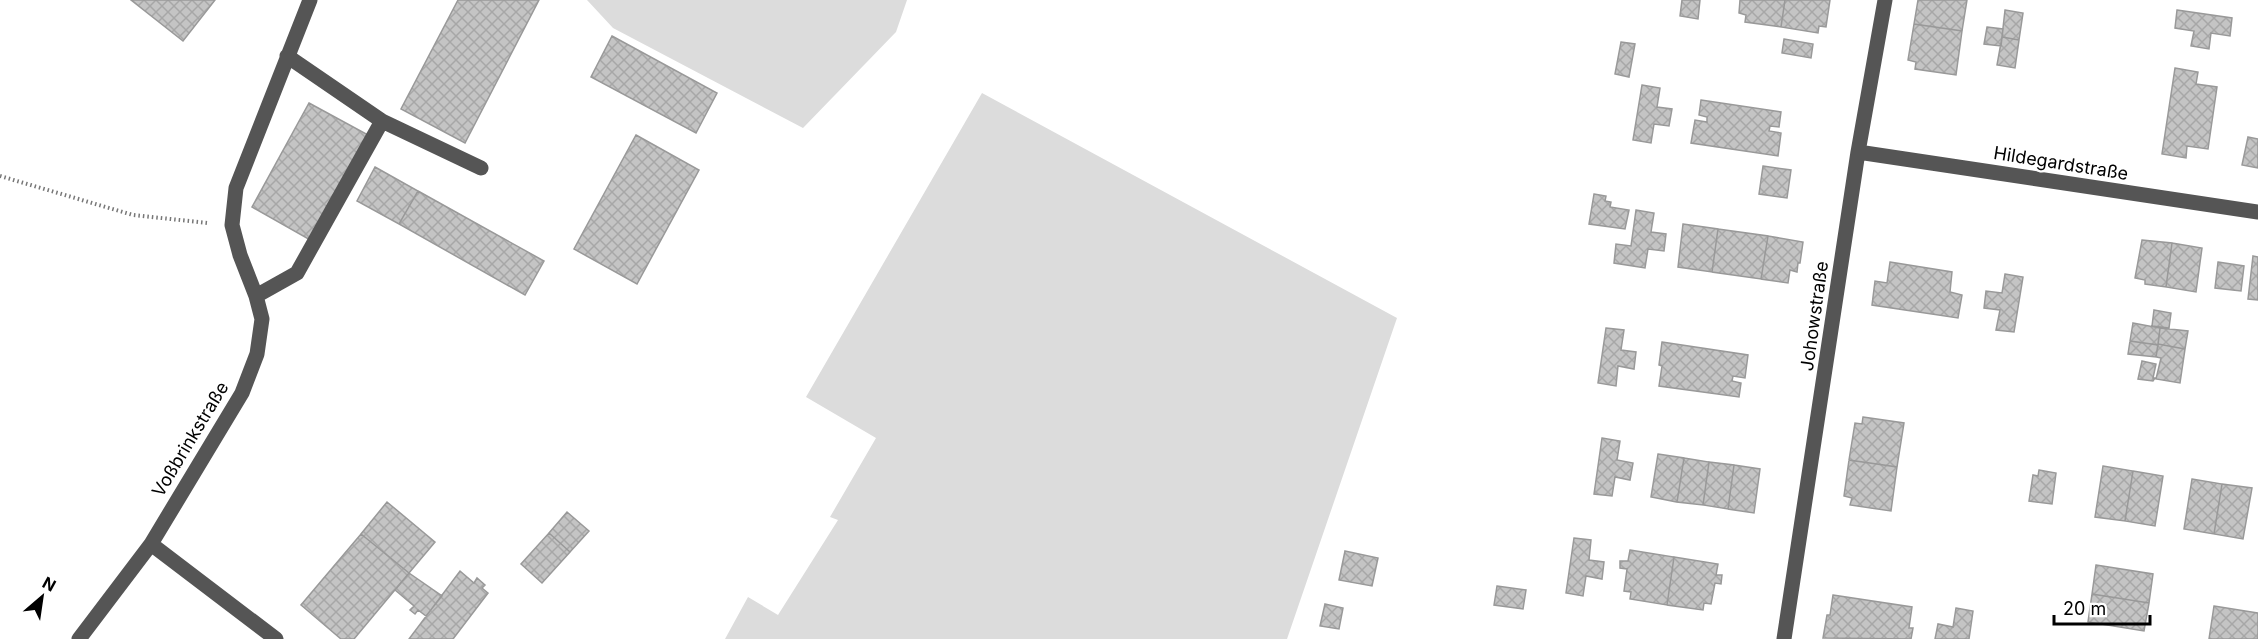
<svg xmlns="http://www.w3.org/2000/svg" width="2258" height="639" font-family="Inter,sans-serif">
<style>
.green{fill:#dcdcdc}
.building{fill:url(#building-cross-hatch);stroke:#999;stroke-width:1.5}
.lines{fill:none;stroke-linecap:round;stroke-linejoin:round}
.path{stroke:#777;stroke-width:4;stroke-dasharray:1.5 3;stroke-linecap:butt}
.minor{stroke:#555;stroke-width:15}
.labels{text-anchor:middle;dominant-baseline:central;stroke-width:4.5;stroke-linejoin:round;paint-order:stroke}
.street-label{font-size:18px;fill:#000;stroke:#fff}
</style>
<defs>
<pattern id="building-cross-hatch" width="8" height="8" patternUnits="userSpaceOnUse" patternTransform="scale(1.5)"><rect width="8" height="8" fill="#c4c4c4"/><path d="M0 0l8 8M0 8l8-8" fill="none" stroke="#a7a7a7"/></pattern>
</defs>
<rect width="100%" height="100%" fill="#fff"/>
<path class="green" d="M587 0H907L896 32 803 128 613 28Z
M982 93 1397 318 1287 639H725L748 597 778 615 838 520 830 517 876 438 806 397Z"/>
<path class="building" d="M131 0H215L183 41Z
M458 0H539L465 143 401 109Z
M1682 0H1700L1698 19 1680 16Z
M1740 0H1785L1781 27 1745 22 1746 15 1739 13Z
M1785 0H1830L1826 27 1819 26 1818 33 1781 27Z
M1918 0H1967L1962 31 1914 24Z
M2005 10 2023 13 2019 40 2002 37Z
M2177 10 2232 18 2230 36 2211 33 2209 49 2191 46 2194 31 2175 28Z
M1914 24 1962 31 1956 75 1915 69 1916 62 1908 60Z
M1987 27 2003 29 2001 46 1984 44Z
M612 36 717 93 696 133 591 77Z
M2002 37 2019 40 2015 68 1997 65Z
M1784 39 1813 44 1811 58 1782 53Z
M1621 42 1635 44 1629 77 1615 74Z
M2175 68 2198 72 2196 84 2217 87 2208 149 2187 146 2186 158 2162 154Z
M1642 85 1660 88 1657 107 1672 109 1669 126 1654 124 1651 143 1633 140Z
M1701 100 1781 112 1779 127 1770 126 1769 131 1781 133 1778 156 1691 143 1695 120 1707 122V117L1699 115Z
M309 103 370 136 312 241 252 207Z
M636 135 699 170 637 284 574 249Z
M2248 137 2258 139V168L2242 165Z
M1763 166 1791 170 1787 198 1759 194Z
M375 167 418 191 399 224 357 201Z
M418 191 544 261 525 295 399 224Z
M1594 194 1606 196 1605 201 1611 202 1610 207 1629 210 1625 229 1589 224Z
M1636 210 1654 213 1651 232 1666 234 1664 251 1648 249 1645 268 1614 263 1616 244 1631 246Z
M1683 224 1718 229 1712 272 1678 267Z
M1718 229 1768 236 1761 279 1712 272Z
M1768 236 1803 242 1800 263H1798L1797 272 1790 270 1788 283 1761 279Z
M2142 240 2172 243 2166 287 2145 284V280L2135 278Z
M2172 243 2202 248 2196 292 2166 287Z
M2253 256 2258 257V300L2248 299Z
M1890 262 1952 272 1950 292 1962 295 1958 318 1872 305 1875 281 1887 283Z
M2218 262 2244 266 2241 291 2215 288Z
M2005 274 2023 277 2014 332 1996 330 2000 310 1984 308 1986 291 2002 293Z
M2154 310 2171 313 2169 328 2152 326Z
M2133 323 2160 328 2158 345 2130 341Z
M1606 328 1624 330 1621 350 1636 352 1634 369 1618 366 1616 386 1598 383Z
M2160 328 2188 331 2185 349 2158 344Z
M2130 341 2158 345 2156 357 2128 354Z
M1662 342 1748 355 1745 378 1733 376 1732 381 1741 383 1739 397 1659 386 1662 366 1659 365Z
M2158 344 2185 349 2180 383 2156 379 2161 358 2156 357Z
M2142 361 2156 364 2153 378H2155L2153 381 2138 379Z
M1863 417 1904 423 1897 467 1849 460 1855 423 1862 424Z
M1602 438 1620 441 1617 460 1633 463 1630 480 1615 477 1612 496 1594 494Z
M1658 454 1684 458 1677 502 1651 497Z
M1684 458 1709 462 1703 505 1677 502Z
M1849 460 1897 467 1891 511 1850 505 1852 498 1844 496Z
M1709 462 1734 465 1728 509 1703 505Z
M1734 465 1760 469 1754 513 1728 509Z
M2103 466 2133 471 2125 521 2095 517Z
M2039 470 2056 473 2052 504 2029 501 2033 475 2038 476Z
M2133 471 2163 476 2155 526 2125 521Z
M2192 479 2222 484 2214 534 2184 529Z
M2222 484 2252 488 2243 539 2214 534Z
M387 502 435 542 409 573 361 534Z
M567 512 589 531 570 552 549 533Z
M549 533 570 552 542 583 521 564Z
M361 534 409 573 354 639H341L301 605Z
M1574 538 1591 540 1589 560 1604 562 1602 579 1586 576 1583 596 1566 593Z
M1630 550 1674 557 1667 605 1630 599 1631 592 1624 591 1627 569 1620 568V561H1628Z
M1345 551 1378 558 1372 586 1339 580Z
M1674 557 1718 564 1716 575H1722L1721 584 1715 583 1711 604 1704 603 1703 610 1667 605Z
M2096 565 2153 574 2149 603 2092 594Z
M460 571 474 583 477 578 485 585 482 588 488 593 453 639H409Z
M409 573 442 596 426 616 418 610 415 614 410 610 414 606 395 590Z
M1497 586 1526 590 1523 609 1494 605Z
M2092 594 2149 603 2144 631 2088 622Z
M1833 595 1912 607 1909 628H1913L1911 639 1823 638 1827 615H1830Z
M1325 604 1343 608 1339 629 1320 626Z
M2214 606 2258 613V639H2209Z
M1956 608 1973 611 1969 639H1935L1938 624 1953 627Z"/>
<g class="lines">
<path class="path" d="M0 176 133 215 208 223"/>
<path class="minor" d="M287 56 382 121
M1858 152 2258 212
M256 296 297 273 382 121 481 168
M151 544 276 639
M79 639 151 544 242 393 257 354 262 319 256 296 240 255 232 225 236 188 310 0
M1784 639 1858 152 1885 0"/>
</g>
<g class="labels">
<g class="street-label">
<text transform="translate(2061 163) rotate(9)">Hildegardstraße</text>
<text transform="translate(1814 316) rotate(-82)">Johowstraße</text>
<text transform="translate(190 439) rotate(-59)">Voßbrinkstraße</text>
</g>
</g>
<g transform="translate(42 597) rotate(29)" stroke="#ffffff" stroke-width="4.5" paint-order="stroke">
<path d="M0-4.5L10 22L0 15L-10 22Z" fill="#000000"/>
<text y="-9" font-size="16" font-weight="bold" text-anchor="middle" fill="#000000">N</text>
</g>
<path d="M2054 615v9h96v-9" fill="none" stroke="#000000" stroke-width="3"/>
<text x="2063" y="615" font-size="18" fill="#000000" stroke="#ffffff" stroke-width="4.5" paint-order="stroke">20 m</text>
</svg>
